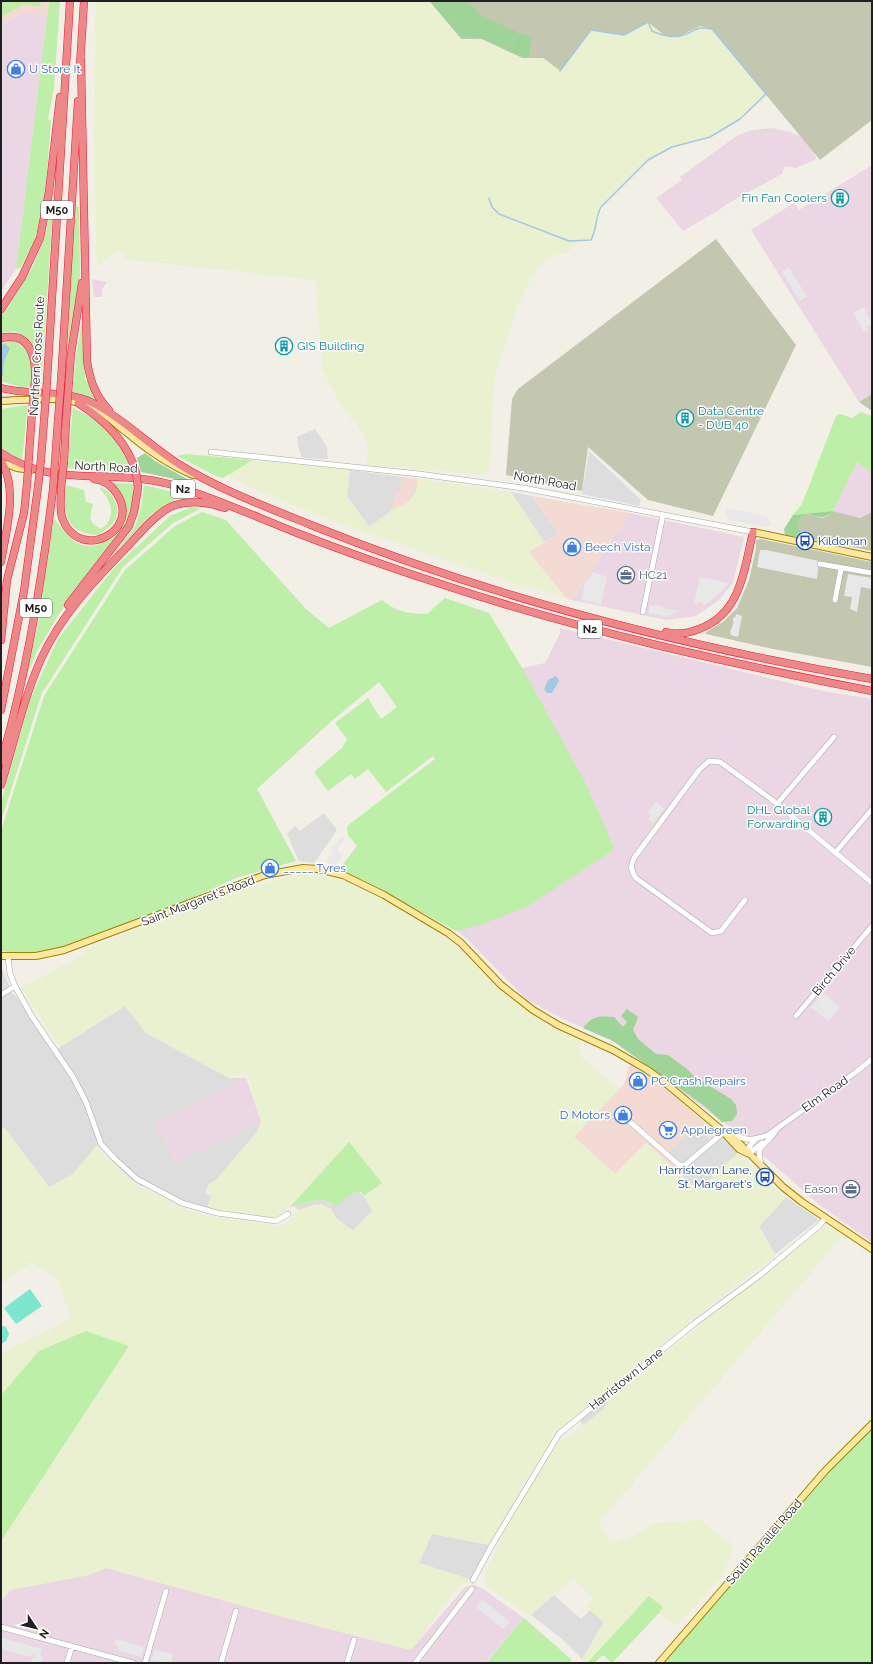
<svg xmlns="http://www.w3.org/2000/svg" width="873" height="1664" font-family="Raleway,sans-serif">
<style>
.residential{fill:#dedddd}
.commercial{fill:#f3dbd4}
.industrial{fill:#ebd7e3}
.construction{fill:#c3c7b0}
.farmland{fill:#e9f1d0}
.grass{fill:#beefa8}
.forest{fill:#9ed497}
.pitch{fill:#7de6d1}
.parking{fill:#e8e8e8}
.water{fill:#a3c8e2}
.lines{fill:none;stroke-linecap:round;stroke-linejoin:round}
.stream{stroke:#a3c8e2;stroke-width:1.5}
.minor-casing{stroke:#a7a7a7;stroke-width:6}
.major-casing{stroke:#9c8500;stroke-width:8}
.highway-casing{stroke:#ea1839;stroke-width:8}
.minor{stroke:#fff;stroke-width:5}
.major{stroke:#ffe79d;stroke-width:6}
.highway{stroke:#ee8788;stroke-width:7}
.highway-bridge-casing{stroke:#ea1839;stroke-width:8;stroke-linecap:butt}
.highway-bridge{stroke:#ee8788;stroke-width:7}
.labels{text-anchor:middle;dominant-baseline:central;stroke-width:3;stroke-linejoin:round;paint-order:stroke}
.shield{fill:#fff;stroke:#636363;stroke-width:1}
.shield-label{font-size:11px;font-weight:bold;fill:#202020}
.shop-label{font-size:12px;fill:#366cbe;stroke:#fff;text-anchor:start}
.culture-label{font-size:12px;fill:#0d838f;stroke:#fff;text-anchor:end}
.street-label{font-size:12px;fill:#202020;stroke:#fff}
.transit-label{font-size:12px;fill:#164399;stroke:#fff;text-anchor:start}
.service-label{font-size:12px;fill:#4e5e75;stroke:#fff;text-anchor:start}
</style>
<rect width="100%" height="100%" fill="#f1efe6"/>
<path class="residential" d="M315 429 327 447 328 459 302 458 298 447 297 437Z
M589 451 641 500 639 506 582 494Z
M350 470 402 477 400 492 395 493 392 511 369 527 347 496Z
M511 492 532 496 558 532 557 535 544 542Z
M324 813 337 830 314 863 299 861 287 834 295 826 300 831Z
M1 966 12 993 15 995 54 1051 125 1006 146 1033 229 1078H246L261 1122 257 1133 215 1181 209 1184 205 1193 210 1195 211 1197 207 1208 184 1201 158 1187 141 1186 129 1178 97 1145 73 1174 49 1187 4 1128 1 1130Z
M697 1126 711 1140 717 1133 738 1153 698 1190 678 1172 684 1166H681L667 1153Z
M359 1192 364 1196 372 1211 353 1231 335 1217 331 1209 317 1204 298 1210 294 1206 321 1199 332 1205 348 1195Z
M786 1197 819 1220 775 1254 759 1226Z
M606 1396 609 1400 604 1409 583 1425 579 1420Z
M432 1534 489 1545 471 1580 419 1563Z
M554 1595 581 1619 590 1610 604 1622 582 1659 562 1639 531 1615Z"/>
<path class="commercial" d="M1 1H49L47 17 25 12 1 25Z
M402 477 418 479 416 493 404 506 398 507 392 511 395 492H400Z
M532 496 630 513 572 600 566 598 528 552 557 535 558 532Z
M630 1064 667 1089 717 1133 712 1140 697 1126 667 1153 679 1165H685L678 1172 646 1143 615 1174 574 1137 624 1084Z"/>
<path class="industrial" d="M25 12 47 17 16 269 1 291V25Z
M772 128 790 132 811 141 809 146 816 157V159L796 168 785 166 782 174 727 204 719 210 683 231 656 198 682 180 680 177 738 135 752 130Z
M872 165V394L859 402 751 230 794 203 799 210Z
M92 279 107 282 102 289V297H94Z
M857 462 872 474V514L870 513 860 518 833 511Z
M630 513 744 537 733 583 719 600 696 616 666 620 572 600Z
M560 628 823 691 872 699V1242L821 1206 734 1130 613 1041 559 1017 525 998 471 943 454 928 522 668 545 663 560 633Z
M246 1078 261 1122 175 1163 155 1124Z
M106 1568 302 1622 411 1650 465 1587 474 1585 480 1587 524 1618 485 1663H1V1601L10 1590 89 1575Z"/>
<path class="construction" d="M429 1H872V120L820 160 752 78 701 26 680 36H665L648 23 624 35 591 30 560 71 543 58H522L481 39H461Z
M716 239 796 345 713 516 648 500 588 447 582 491 506 475 512 399 518 389Z
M872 394V411L859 402Z
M833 511 860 518 870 513 872 514V551L806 538 797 526 799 520 806 514 822 518 828 516Z
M761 539 872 562V667L773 649 706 634V632L723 622 737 608 749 580 756 549V540Z"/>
<path class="farmland" d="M96 1H429L461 39H481L522 58H543L560 71 591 30 624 35 648 22 665 36H680L701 26 712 29 766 94 740 119 710 137 672 147 648 160 601 207 597 216 596 230 591 240 577 241 567 253 556 254 544 260 529 282 517 308 495 375 489 470 485 475 368 465 367 443 362 431 340 403 322 369 316 280 126 259 119 250 97 266 94 140Z
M253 460 350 470 347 496 369 527 392 510 404 506 416 493 418 479 511 492 544 542 529 552 566 598 517 585 333 521 265 494 226 475Z
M296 874 323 875 339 878 382 898 406 912 436 930 458 947 479 969 525 1010 581 1041 579 1054 619 1089 574 1137 615 1174 646 1143 698 1190 738 1153 765 1181 786 1197 759 1227 776 1256 699 1314 555 1439 492 1545 432 1534 419 1563 473 1580 459 1586 411 1650 302 1622 106 1568 89 1575 10 1590 1 1601V1358L5 1352 71 1318 58 1280 31 1262 1 1284V1130L4 1127 49 1187 73 1174 97 1145 99 1150 129 1178 141 1187 196 1213 228 1219 278 1226 286 1223 298 1210 322 1204 331 1209 335 1217 353 1231 372 1211 364 1196 381 1183 349 1143 277 1219 207 1208 211 1197 210 1195 205 1193 209 1184 215 1181 256 1133 261 1122 247 1072 229 1078 146 1033 125 1006 60 1047 21 988 83 955 84 950 258 883 260 885Z
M827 1225 843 1235 599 1523 611 1543 629 1538 655 1523 700 1520 734 1547 722 1576 677 1625 673 1624 659 1613 663 1607 587 1663 582 1659 604 1622 586 1607 594 1598 574 1579 529 1615 487 1587 485 1574 509 1520 552 1449 593 1418 604 1409 609 1400 724 1305Z"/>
<path class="grass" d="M1 1H40L41 7 24 4 2 17Z
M49 1H60L54 88 48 119 51 121 45 198 41 218 33 245 20 268 16 269Z
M54 194 41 389H39C40 359 44 346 14 331L1 333V315L10 304 32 268 45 237Z
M76 207H79L80 276 66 387 71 268Z
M82 320 85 379 99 401 73 392 76 357Z
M13 341C36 351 32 364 31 386L23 388 1 381V342Z
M28 405 22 461 1 448V409Z
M73 408C96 419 106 424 120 446 126 455 130 460 131 471L67 468Z
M861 412 872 416V474L857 462 833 511 793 515 802 504 836 416 840 414 852 418Z
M187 454 253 460 223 478 216 476 177 456Z
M112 483 135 484V498L124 531 93 566 59 614 37 651 25 681 37 629 54 518C60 526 68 538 77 543 104 556 131 523 123 497 122 492 115 487 112 483Z
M66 485 84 490 86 502 93 504 90 518 93 524 101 529C117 518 112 501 100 489L101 487C113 493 122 507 115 520 112 526 104 531 98 535 65 533 63 514 66 485Z
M144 485 194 497 175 499 152 514 108 560 135 527 141 509Z
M192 507 200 509 173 523 123 567 42 693 1 821V804L29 702 58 639 114 568 170 516Z
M202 512 226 520 306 609 329 628 382 600C398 613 407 613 427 614L445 598 489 613 524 671 583 778 615 849 527 907 480 925 456 931 365 881 337 872 357 846 348 835 347 826 435 759 433 756 386 792 368 769 355 779 351 774 328 791 314 772 342 748 347 739 335 723 368 698 381 719 397 707 379 682 335 718 257 789 296 861 236 878 148 918 72 945 49 951 20 953 1 951V831L44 696 125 570 175 526Z
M349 1142 382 1183 364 1196 361 1192C349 1192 345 1201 336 1206L321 1199 290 1207Z
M86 1331 129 1346 1 1541V1395L39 1351Z
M872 1427V1663H663L825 1475Z
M649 1596 663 1607 659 1613 612 1663 603 1655 594 1663H587Z
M524 1618 572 1660 569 1663H486Z"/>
<path class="forest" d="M430 1H467L478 11 462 29 478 12 481 15 519 33 505 49 481 38 461 37Z
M520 33 531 37 529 57H523L506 49Z
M145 453 155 461 194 483 141 472 137 458Z
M833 511C825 520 818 517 806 514L799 520 797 526 806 538 785 535 784 529 793 515Z
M627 1009 638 1017 633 1030 638 1039 656 1054 668 1055 687 1069 695 1077 731 1099 736 1105 737 1114 732 1121 722 1122 703 1105 613 1041 583 1028C593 1015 599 1016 614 1017L623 1027 627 1022 621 1016Z"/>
<path class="pitch" d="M30 1289 42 1306 16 1324 4 1308Z
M1 1325 6 1327 9 1334 6 1341 1 1344Z"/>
<path class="parking" d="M789 267 807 297 800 301 782 272Z
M863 307 872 322V324L867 327 868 329 864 332 853 313Z
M726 508 767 516 772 525 763 527 728 520 725 513Z
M760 550H766L819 561 817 579 757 567Z
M592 572 607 577 601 604 581 600 585 582 589 579Z
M848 574 872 578V589L861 587 857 612 850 609 852 597 844 596Z
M700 577 728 583 721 592 705 605 698 601 697 605 694 604Z
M653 605 663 606V608L680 611 667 617 649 613 650 606Z
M736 614 742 616 738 637 731 635 730 632 734 622 733 621V617L735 618Z
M656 802 664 808 653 823 648 819 651 815 648 812Z
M341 837 344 840 337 850 343 855 334 867 326 862 333 851 331 849Z
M824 993 840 1007 828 1021 811 1007Z
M482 1599 510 1622 503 1629 476 1607Z
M1 1638 42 1649 40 1656 43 1657 41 1663H31L32 1658H35L34 1655 32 1654 31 1657 1 1649Z
M116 1639 144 1647 141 1657 118 1650V1647L114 1643Z
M155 1650 173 1654 171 1663 152 1660Z"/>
<path class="water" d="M5 344 10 348 4 362 3 376H1V345Z
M556 676 559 681 552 693H547L544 689 548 680Z"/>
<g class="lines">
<path class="stream" d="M489 198 492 207 499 214 569 241 591 240C597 229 595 218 601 207L648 160 672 147 710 137 740 119 766 94 712 29C694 25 695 33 680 36 671 38 661 35 652 31L648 22 624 35 591 30 560 71"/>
<defs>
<path id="minor" d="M211 452 419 474 523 488 753 532
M820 564 872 573
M835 600 841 569
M643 612 663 515
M777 804 834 737
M835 853 872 809
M745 900 721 931 712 933 636 878C631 871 630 866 634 858L699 770 709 761 720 762 771 799 872 883
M8 956 10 974 15 986 31 1015 73 1077 86 1102 101 1144 115 1159 137 1179 182 1203 217 1213 276 1221 288 1214
M1 995 15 986
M796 1016 872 926
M629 1121 679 1165H685L724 1132C745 1138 745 1143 768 1135L856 1072 872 1059
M749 1154 762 1143
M749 1154V1147L755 1140
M761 1164C754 1142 769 1146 776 1130
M473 1580 492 1545 559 1434 695 1323 760 1275 820 1225 825 1218
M1 1627 133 1663
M67 1663 72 1646
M145 1663 166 1591
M221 1663 236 1611
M347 1663 354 1640
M415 1663 472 1589"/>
<path id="major" d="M1 401C29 400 58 395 86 405 102 410 113 422 126 432 146 449 169 465 193 475
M1 462 17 468 31 470
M753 532 872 557
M1 956H36L64 950 265 875 303 868 318 869 343 875 384 895 448 933 461 943 501 985 533 1010 558 1025 613 1050 646 1069 663 1081 724 1132 734 1138 783 1187 802 1202 872 1249
M726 1135 739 1149 747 1153
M659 1663 825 1471 872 1424"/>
<path id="highway" d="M81 60 87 361C90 380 95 396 109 410
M80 65 84 1
M1 309 22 277 40 238 49 192 60 97
M1 338C31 331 36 358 35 380
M47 381 70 1
M61 381 78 101
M69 381 71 354 82 283
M1 388C30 396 64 389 93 403 123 418 151 447 180 465 220 490 267 507 311 525 490 597 682 646 872 679
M78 403C105 420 127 441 136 472
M1 453C54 489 110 468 169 484 213 497 254 516 297 533 346 552 397 570 447 586 586 632 728 663 872 691
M29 455 32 412
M41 459 44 421
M64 461 66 421
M55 462 58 420
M61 489C61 499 59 511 63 520 81 563 141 530 117 494 112 486 104 480 94 479
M1 562C6 530 18 492 2 462
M68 605 129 526 134 512 138 488
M666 632C677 635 689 633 699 629 741 614 744 570 753 532
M1 640 7 580 24 513 27 484
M1 710 24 591 38 487
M1 762C27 673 42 581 53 489
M1 785C14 743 23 700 41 659 61 615 94 581 127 547 139 534 158 511 175 505 191 500 210 503 225 508"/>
</defs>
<use href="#minor" class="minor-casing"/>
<use href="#major" class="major-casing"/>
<use href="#highway" class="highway-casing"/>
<use href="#minor" class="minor"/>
<use href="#major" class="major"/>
<use href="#highway" class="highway"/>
<defs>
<path id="highway-bridge" d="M32 412 35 380
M58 420 61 381
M44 421 47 381
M66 421 69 381
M136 472 138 488
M27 484 29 455
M38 487 41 459
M53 489 55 462
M61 489 64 461"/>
</defs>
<use href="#highway-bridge" class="highway-bridge-casing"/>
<use href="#highway-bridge" class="highway-bridge"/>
</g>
<defs>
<symbol id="shop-ring" viewBox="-11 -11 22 22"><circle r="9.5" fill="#fff" stroke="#3f7fe0" stroke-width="1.5"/><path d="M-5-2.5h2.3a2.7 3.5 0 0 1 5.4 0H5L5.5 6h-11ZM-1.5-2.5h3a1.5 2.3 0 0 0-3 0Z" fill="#3f7fe0"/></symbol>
<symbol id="building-ring" viewBox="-11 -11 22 22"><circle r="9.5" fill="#fff" stroke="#0f9aa8" stroke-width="1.5"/><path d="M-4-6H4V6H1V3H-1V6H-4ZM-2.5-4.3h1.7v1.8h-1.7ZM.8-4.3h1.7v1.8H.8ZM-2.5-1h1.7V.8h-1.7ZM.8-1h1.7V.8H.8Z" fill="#0f9aa8"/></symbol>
<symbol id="bus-ring" viewBox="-11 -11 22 22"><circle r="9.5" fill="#fff" stroke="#1a4fb4" stroke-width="1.5"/><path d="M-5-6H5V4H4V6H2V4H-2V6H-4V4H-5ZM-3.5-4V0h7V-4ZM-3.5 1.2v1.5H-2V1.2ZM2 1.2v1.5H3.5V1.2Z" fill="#1a4fb4"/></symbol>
<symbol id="office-ring" viewBox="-11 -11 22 22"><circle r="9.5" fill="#fff" stroke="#5c6f8a" stroke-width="1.5"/><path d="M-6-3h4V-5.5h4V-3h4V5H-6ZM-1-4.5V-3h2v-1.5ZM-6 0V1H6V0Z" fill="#5c6f8a"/></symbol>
<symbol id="supermarket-ring" viewBox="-11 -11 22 22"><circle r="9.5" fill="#fff" stroke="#3f7fe0" stroke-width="1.5"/><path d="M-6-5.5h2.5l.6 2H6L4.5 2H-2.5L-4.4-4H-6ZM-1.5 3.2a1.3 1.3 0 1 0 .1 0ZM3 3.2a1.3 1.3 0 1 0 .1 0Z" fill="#3f7fe0"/></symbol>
</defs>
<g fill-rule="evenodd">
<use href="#shop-ring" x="6" y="59" width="20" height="20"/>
<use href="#building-ring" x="830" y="188" width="20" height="20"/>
<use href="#building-ring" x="274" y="336" width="20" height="20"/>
<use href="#building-ring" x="675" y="408" width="20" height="20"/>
<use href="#bus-ring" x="795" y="531" width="20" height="20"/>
<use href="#shop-ring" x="562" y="537" width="20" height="20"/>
<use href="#office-ring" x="616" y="565" width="20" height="20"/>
<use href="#building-ring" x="813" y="807" width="20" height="20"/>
<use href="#shop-ring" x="260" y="858" width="20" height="20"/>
<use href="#shop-ring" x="628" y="1071" width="20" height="20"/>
<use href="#shop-ring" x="613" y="1105" width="20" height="20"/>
<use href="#supermarket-ring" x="658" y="1120" width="20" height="20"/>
<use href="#bus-ring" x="755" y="1167" width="20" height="20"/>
<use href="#office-ring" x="841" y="1179" width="20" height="20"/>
</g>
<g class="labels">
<g class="shield">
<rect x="41" y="201" width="32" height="18" rx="3"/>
<rect x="171" y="480" width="24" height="18" rx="3"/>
<rect x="20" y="599" width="32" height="18" rx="3"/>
<rect x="578" y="620" width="24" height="18" rx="3"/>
</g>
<g class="shield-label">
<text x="57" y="210">M50</text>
<text x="183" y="489">N2</text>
<text x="36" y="608">M50</text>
<text x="590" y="629">N2</text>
</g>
<g class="shop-label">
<text x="29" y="69">U Store It</text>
<text x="585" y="547">Beech Vista</text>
<text x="283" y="868">_____ Tyres</text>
<text x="651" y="1081">PC Crash Repairs</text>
<text x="610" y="1115" text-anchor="end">D Motors</text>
<text x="681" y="1130">Applegreen</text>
</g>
<g class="culture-label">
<text x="827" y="198">Fin Fan Coolers</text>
<text x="297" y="346" text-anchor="start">GIS Building</text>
<text x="698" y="411" text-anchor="start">Data Centre<tspan x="698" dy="14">- DUB 40</tspan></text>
<text x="810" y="810">DHL Global<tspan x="810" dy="14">Forwarding</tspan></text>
</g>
<g class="street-label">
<text transform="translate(37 356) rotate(-87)">Northern Cross Route</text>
<text transform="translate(106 467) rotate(3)">North Road</text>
<text transform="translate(545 481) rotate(10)">North Road</text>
<text transform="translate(198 901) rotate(-21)">Saint Margaret's Road</text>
<text transform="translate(834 971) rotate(-50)">Birch Drive</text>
<text transform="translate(825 1094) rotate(-35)">Elm Road</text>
<text transform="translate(626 1379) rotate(-39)">Harristown Lane</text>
<text transform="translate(764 1542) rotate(-49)">South Parallel Road</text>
</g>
<g class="transit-label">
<text x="818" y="541">Kildonan</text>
<text x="752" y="1170" text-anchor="end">Harristown Lane,<tspan x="752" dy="14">St. Margaret's</tspan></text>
</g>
<g class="service-label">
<text x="639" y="575">HC21</text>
<text x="838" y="1189" text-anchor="end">Eason</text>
</g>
</g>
<rect width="873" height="1664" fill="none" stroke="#202020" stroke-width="4"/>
<g transform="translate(36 1628) rotate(125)" stroke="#ffffff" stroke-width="3" paint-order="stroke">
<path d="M0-3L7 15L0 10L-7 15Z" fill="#202020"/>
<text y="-6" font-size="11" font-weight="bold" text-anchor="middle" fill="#202020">N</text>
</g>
</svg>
